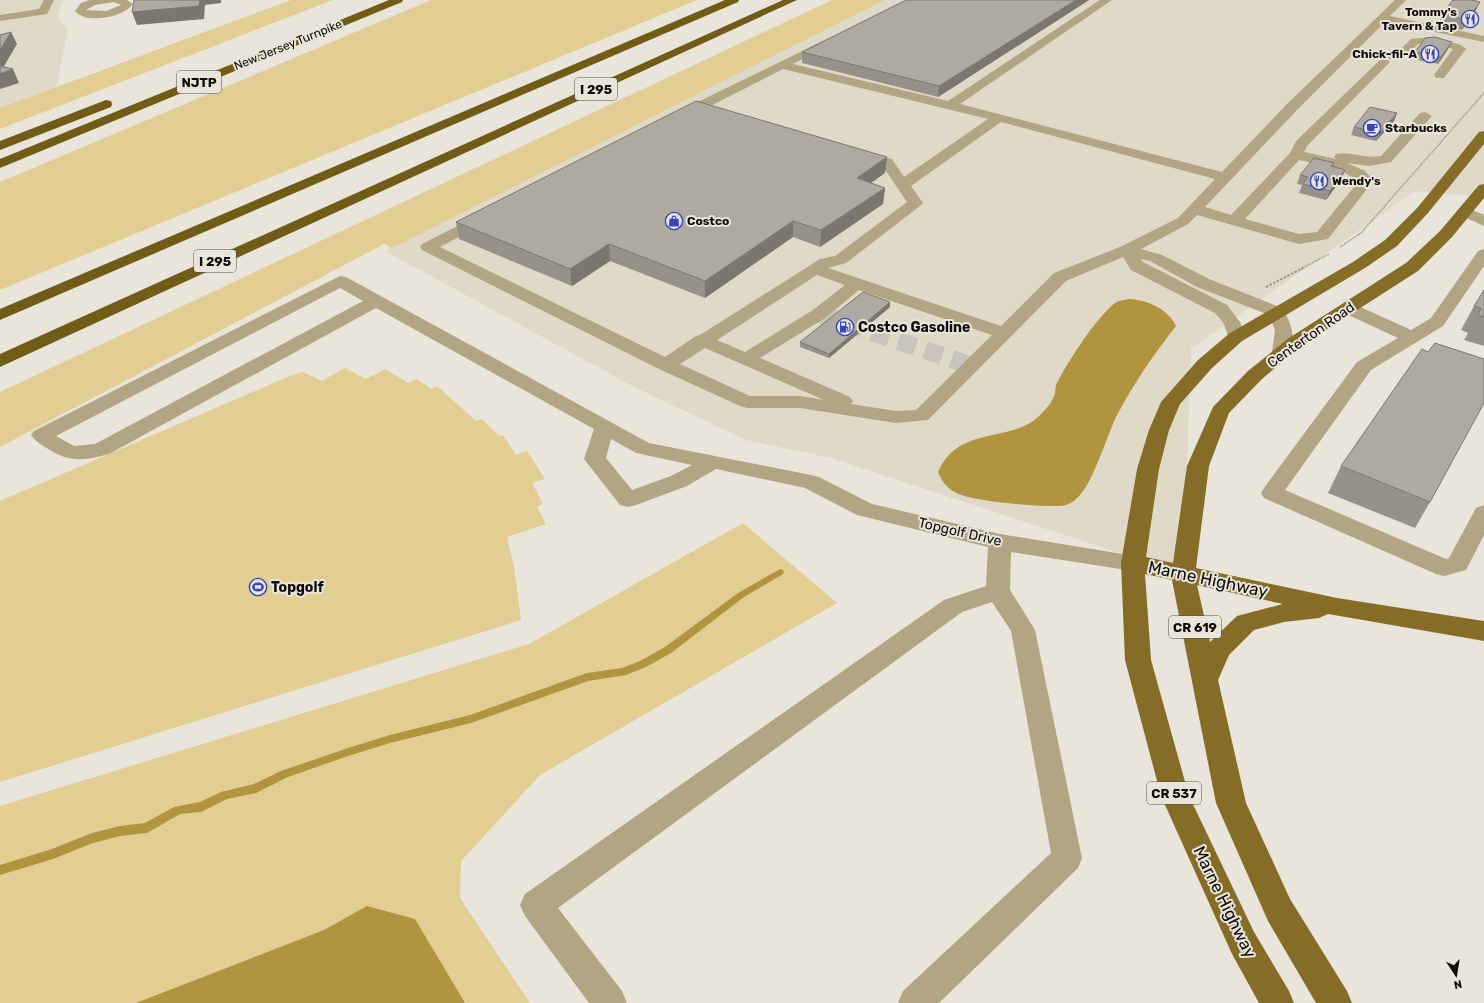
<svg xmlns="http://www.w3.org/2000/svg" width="1484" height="1003" font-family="Rubik,sans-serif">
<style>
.built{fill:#e0d9c8}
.green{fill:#e2cd93}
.water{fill:#b1943f}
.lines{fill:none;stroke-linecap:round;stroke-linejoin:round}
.stream{fill:#b1943f;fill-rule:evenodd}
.minor-tunnel{stroke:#c8c5bc;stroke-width:18;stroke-dasharray:18 10;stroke-linecap:butt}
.path-far1{stroke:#99968e;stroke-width:1.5;stroke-dasharray:1.5 1;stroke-linecap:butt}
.path{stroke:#99968e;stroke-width:2;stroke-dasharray:2.5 1.5;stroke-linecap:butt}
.minor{fill:#b1a583;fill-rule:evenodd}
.major{fill:#856d27;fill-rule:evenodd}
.highway{fill:#705b17;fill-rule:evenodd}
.wall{fill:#96928a}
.shaded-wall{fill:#7a7771}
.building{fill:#aeaaa1;stroke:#7a7771}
.labels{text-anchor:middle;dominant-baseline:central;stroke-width:4;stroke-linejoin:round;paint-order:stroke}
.far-poi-label{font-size:12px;font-weight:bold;fill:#0e0d0a;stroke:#e9e5db;text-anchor:start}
.far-street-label{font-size:12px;fill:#0e0d0a;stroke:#e9e5db}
.shield{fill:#e9e5db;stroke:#504e49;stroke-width:1}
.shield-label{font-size:13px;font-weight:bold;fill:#0e0d0a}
.poi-label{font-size:14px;font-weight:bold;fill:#0e0d0a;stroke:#e9e5db;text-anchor:start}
.street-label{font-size:14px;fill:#0e0d0a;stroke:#e9e5db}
.near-street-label{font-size:17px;fill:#0e0d0a;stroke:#e9e5db}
</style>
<rect width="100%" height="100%" fill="#e9e5db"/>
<path class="built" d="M0 0H63L57 17 68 30 56 89 0 110Z
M885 0H1484V197L1415 191 1191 349 1183 574 831 458 746 440 636 388 385 251Z"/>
<path class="green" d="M291 0H333L0 129V108Z
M431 0H697L0 290V182Z
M832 0H885L392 248 384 244 0 447V392Z
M345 368 366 379 385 369 408 383 417 379 431 389 437 386 476 421 482 419 499 436 503 435 516 455 527 451 545 479 532 483 543 504 537 507 546 524 507 537 514 567 521 620 0 782V501L292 375 303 372 322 381Z
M743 523 837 603 540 775 461 861 460 898 530 1003H0V806L529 644Z"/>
<path class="water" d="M1129 299C1148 300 1168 309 1176 326 1154 354 1134 383 1117 415 1107 435 1092 487 1076 499 1074 501 1069 504 1066 505 1056 508 1002 503 990 501 967 497 947 496 938 472 959 423 1014 445 1042 413 1047 408 1053 401 1055 393 1056 389 1055 385 1058 381 1069 360 1096 318 1115 303 1120 300 1124 300 1129 299Z
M367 906 415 919 465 1003H136L324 930Z"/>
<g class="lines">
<path class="stream" d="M780 569 783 570 784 572 783 574 744 597 671 653 646 667 626 675 588 681 471 723 390 743 348 756 288 777 256 793 227 799 201 812 180 814 147 833 120 836 93 843 53 859 0 875V865L52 849 92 833 120 826 145 823 174 807 200 802 221 792 254 784 281 771 348 748 390 735 470 715 587 673 622 668 640 661 665 647 738 593Z"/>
<path class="minor-tunnel" d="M819 314 972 366"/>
<path class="path-far1" d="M1340 247 1361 233 1484 93
M1301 269 1329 254"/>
<path class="path" d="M1266 287 1303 268"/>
<path class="minor" d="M44 0H54L47 14 0 21V15L39 9Z
M89 0H127L133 4C124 17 86 25 75 11L81 3ZM114 2 121 5 106 11 86 10 95 5Z
M1100 0H1112L960 104 1222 172 1287 104 1395 0H1406L1390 16 1484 36V42L1385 22 1297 110 1205 207 1231 215 1290 153 1296 141 1380 60H1388L1390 62 1388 64 1307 146 1304 152 1336 159 1334 157 1336 154C1348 151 1365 159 1381 156L1420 113 1425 112 1432 116 1391 162 1369 166 1347 163 1365 171 1374 180 1328 239 1299 244 1197 215 1188 224 1141 249 1162 255 1209 279 1282 308C1291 322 1298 341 1288 356L1281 358 1274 356 1272 352 1275 330 1269 315 1197 287 1150 261 1140 259 1143 262 1227 305 1240 322 1245 337 1242 341 1236 342 1230 341 1223 322 1215 313 1131 270 1123 257 1066 281 928 420 896 423 800 408H747L740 406 659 369 422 250 420 247 422 244 479 215H489L492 218 489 221 440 247 665 357 696 336 700 335 820 259 835 256 907 202 882 165 853 157 851 154 853 151 858 150 892 159 904 177 988 119 783 69 683 120H673L671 117 673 114 829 38 833 39 835 41 833 43 793 64 948 101ZM1001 122 1215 179 1178 218 1120 247 1054 273 1001 326 828 268 846 263 920 206 923 203 911 186ZM1299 160 1338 169 1359 181 1317 232 1299 234 1245 219ZM817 275 845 285 813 310 745 352 717 340ZM859 290 992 335 916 410 896 411 851 404 853 401 850 397 760 358 825 318ZM705 348 824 400 800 396H750L680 364Z
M1432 37 1461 45 1466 49 1444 78H1436L1434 75 1453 49 1432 43 1418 44 1408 55 1390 59 1384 56 1386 54 1400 50 1411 39Z
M1465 207 1484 215V226L1460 215 1457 212 1460 209Z
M1484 249V266L1443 326 1371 370 1285 490 1446 559 1449 558 1476 508 1484 505V535L1466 570 1444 576 1436 574 1264 498 1261 493 1264 488 1357 362 1398 338 1342 312 1339 308 1342 304 1348 303 1354 304 1411 330 1431 318 1478 251Z
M340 276 346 277 649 443 811 475 819 477 872 504 1000 534 1141 557 1145 563 1141 569 1133 571 1011 552 1010 590 1035 630 1082 858 1078 868 939 1003H898L903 991 1051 853 1011 631 992 602 962 612 558 908 622 991 627 1003H589L525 916 520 905 525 894 944 600 986 586 988 547 857 515 805 488 716 469 687 486 636 505 628 507 620 505 584 459 594 429 376 308 109 454C83 461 69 463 45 447 39 443 34 440 31 435L34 431ZM340 288 363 301 95 444 74 446 56 436ZM611 439 636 453 692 465 671 476 632 490 606 458Z"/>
<path class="major" d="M1484 131V144L1428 213 1397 246 1365 268 1242 341 1212 368 1180 404 1169 430 1159 469 1146 557 1173 563 1187 466 1213 407 1248 371 1289 338 1406 263 1440 231 1479 185 1484 184V198L1452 237 1418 271 1301 346 1262 379 1229 413 1209 466 1196 568 1337 598 1484 621V641L1328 614 1319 618 1284 622 1254 630 1229 655 1218 680 1246 803 1290 899 1347 991 1352 1003H1316L1268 921 1216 803 1172 580 1145 574 1151 660 1189 796 1254 932 1289 991 1294 1003H1259L1232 954 1161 796 1125 660 1121 563 1137 469 1149 430 1161 402 1198 360 1230 333 1353 262 1385 240 1418 207 1479 132ZM1197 585 1283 604 1237 616 1210 642Z"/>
<path class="highway" d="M389 0H403L402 2 0 168V159Z
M725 0H739L738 2 0 320V309Z
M783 0H797L0 367V354Z
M106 100 111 101 112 104 111 107 0 150V141Z"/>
</g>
<path class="wall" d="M906 0H1089L938 97 802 63V52Z
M1475 12 1462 30 1438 25 1442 14Z
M1448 49 1438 64 1412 59 1415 52Z
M1397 113 1394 121 1376 141 1351 135 1354 127Z
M887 157 885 173 871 183 885 188 883 204 820 247 793 237 705 298 610 261 572 286 459 239 456 222Z
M1334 163 1333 167 1342 178 1326 200 1299 193 1302 185 1297 184 1300 175Z
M1484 290V346L1464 340 1468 333 1461 330 1474 306Z
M890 307 829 358 800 347V342Z
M1341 466 1430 502 1415 528 1328 493Z"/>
<path class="shaded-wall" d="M200 0H221V3L205 5 204 19 137 25 132 12Z
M1076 0H1089L938 97 939 86Z
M1480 2 1475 12 1462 30 1467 20Z
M11 32 17 44 0 73V50Z
M1452 42 1448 49 1438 64 1441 57Z
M13 69 19 83 0 89V74Z
M1397 113 1394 121 1376 141 1380 133Z
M887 157 885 173 855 194 857 178Z
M1345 170 1342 178 1326 200 1330 191Z
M885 188 883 204 820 247 821 230Z
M793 221V237L705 298V281Z
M609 244 610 261 572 286 570 269Z
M890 302V307L829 358V354Z"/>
<path class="building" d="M134 0H200L199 6 132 12Z
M906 0H1076L939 86 802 52Z
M1453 0H1472L1480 2 1467 20 1442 14Z
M11 32 0 50V35Z
M1435 37 1452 42 1441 57 1415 52 1425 38Z
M0 66 13 69 0 74Z
M696 101 887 157 857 178 885 188 821 230 793 221 705 281 609 244 570 269 456 222Z
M1370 107 1397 113 1380 133 1354 127Z
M1314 158 1334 163 1331 166 1345 170 1330 191 1303 184 1308 177 1300 175Z
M1484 290V317L1478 315 1481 308 1474 306Z
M863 292 890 302 829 354 800 342Z
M1435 343 1484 359V403L1430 502 1341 466 1422 349 1428 352Z"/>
<defs>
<symbol id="restaurant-ring" viewBox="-11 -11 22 22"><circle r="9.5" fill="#e9e5db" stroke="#3347b9" stroke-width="1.5"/><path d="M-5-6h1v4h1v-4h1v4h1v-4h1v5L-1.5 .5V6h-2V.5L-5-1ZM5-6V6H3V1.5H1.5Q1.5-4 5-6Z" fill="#3347b9"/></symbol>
<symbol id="cafe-ring" viewBox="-11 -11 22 22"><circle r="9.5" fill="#e9e5db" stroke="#3347b9" stroke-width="1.5"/><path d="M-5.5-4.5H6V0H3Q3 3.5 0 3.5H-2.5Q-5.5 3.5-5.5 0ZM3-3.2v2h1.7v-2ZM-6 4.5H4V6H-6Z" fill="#3347b9"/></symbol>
<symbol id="shop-ring" viewBox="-11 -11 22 22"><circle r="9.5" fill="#e9e5db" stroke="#3347b9" stroke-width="1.5"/><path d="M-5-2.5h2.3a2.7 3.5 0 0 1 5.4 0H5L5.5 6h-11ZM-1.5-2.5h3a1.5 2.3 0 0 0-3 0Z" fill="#3347b9"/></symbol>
<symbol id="fuel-ring" viewBox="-11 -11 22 22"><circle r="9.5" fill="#e9e5db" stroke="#3347b9" stroke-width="1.5"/><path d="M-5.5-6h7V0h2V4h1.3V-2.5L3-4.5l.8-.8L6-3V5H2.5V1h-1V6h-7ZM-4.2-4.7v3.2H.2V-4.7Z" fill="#3347b9"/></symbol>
<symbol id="stadium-ring" viewBox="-11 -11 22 22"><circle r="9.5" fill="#e9e5db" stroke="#3347b9" stroke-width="1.5"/><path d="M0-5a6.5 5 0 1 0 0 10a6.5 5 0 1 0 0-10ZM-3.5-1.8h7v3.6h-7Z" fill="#3347b9"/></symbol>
</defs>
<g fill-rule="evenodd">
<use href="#restaurant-ring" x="1460" y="9" width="20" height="20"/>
<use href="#restaurant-ring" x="1420" y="44" width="20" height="20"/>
<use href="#cafe-ring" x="1362" y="118" width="20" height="20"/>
<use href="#restaurant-ring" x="1309" y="171" width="20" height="20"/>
<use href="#shop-ring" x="664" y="211" width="20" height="20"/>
<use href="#fuel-ring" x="835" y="317" width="20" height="20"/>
<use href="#stadium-ring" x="248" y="577" width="20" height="20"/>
</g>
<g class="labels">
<g class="far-poi-label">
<text x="1457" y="12" text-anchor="end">Tommy's<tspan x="1457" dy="14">Tavern &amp; Tap</tspan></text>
<text x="1417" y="54" text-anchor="end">Chick-fil-A</text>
<text x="1385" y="128">Starbucks</text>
<text x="1332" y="181">Wendy's</text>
<text x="687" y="221">Costco</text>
</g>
<g class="far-street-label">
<text transform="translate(288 45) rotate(-22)">New Jersey Turnpike</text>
</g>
<g class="shield">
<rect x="177" y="71" width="44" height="22" rx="3"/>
<rect x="575" y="78" width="42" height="22" rx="3"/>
<rect x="194" y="250" width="42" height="22" rx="3"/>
<rect x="1169" y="616" width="52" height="22" rx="3"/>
<rect x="1147" y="782" width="54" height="22" rx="3"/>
</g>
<g class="shield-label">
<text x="199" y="82">NJTP</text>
<text x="596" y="89">I 295</text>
<text x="215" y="261">I 295</text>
<text x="1195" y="627">CR 619</text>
<text x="1174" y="793">CR 537</text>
</g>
<g class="poi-label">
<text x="858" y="327">Costco Gasoline</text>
<text x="271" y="587">Topgolf</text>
</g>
<g class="street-label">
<text transform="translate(1311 335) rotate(-35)">Centerton Road</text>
<text transform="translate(960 532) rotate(13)">Topgolf Drive</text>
</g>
<g class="near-street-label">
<text transform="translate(1208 579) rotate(12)">Marne Highway</text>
<text transform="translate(1225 902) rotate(64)">Marne Highway</text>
</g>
</g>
<g transform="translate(1456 975) rotate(168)" stroke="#e9e5db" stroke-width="3" paint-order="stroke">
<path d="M0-3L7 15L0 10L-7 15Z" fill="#0e0d0a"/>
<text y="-6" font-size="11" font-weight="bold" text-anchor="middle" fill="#0e0d0a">N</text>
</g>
</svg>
